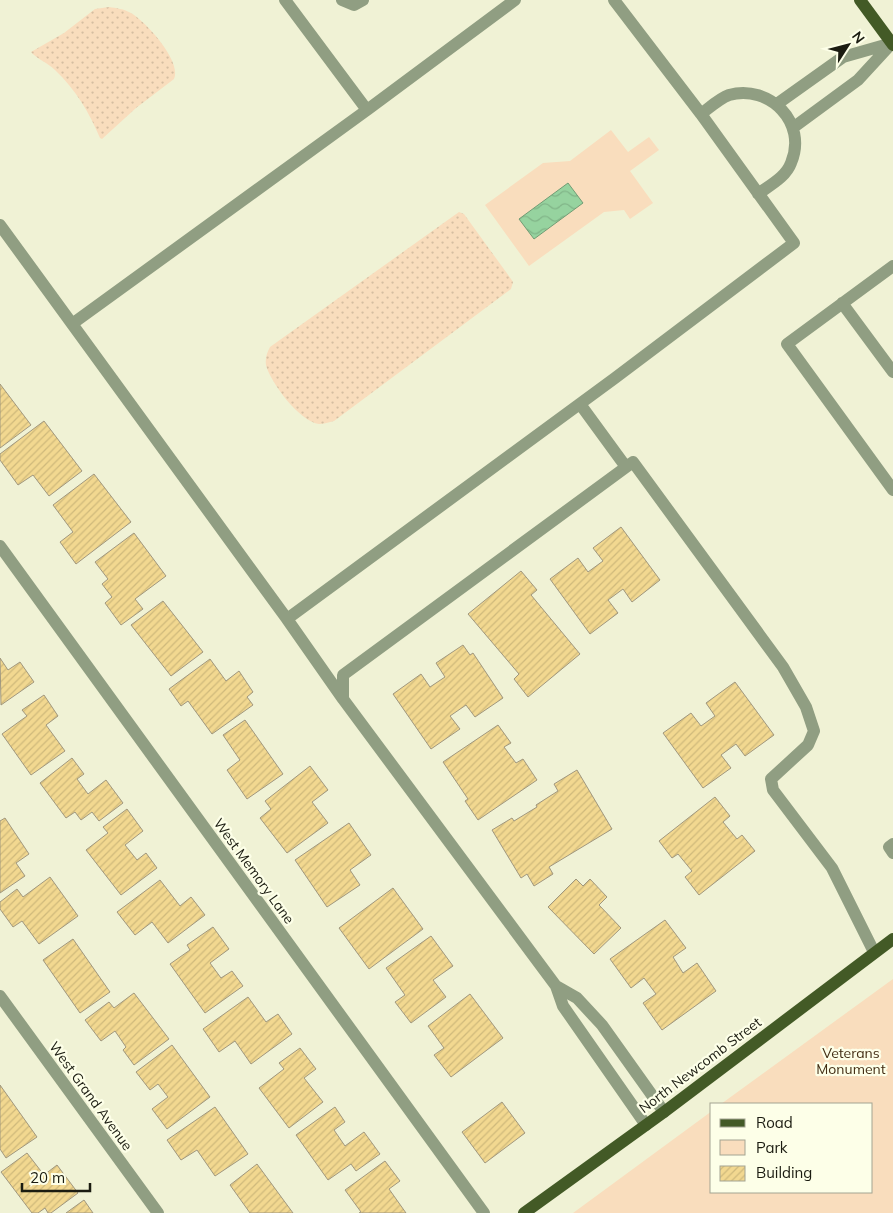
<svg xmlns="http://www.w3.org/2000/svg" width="893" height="1213" font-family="Mulish,sans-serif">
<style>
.grass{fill:url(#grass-dots)}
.park{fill:#f9ddbd}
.water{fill:url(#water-waves);stroke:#719c74}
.building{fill:url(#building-hatch);stroke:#a0977e}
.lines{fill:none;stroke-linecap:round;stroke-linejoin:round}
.minor{stroke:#909e82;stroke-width:12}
.major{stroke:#435a26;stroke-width:12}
.labels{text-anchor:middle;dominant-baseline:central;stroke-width:4.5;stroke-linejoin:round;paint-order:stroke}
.street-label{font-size:14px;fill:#1b1c11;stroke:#fdffe8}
.park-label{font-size:14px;fill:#432e14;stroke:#fdffe8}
</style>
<defs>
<pattern id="grass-dots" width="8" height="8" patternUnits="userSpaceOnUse" patternTransform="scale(1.25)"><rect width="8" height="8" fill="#f9ddbd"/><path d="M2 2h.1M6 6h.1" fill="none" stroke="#d5bda1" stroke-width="1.8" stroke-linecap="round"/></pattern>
<pattern id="water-waves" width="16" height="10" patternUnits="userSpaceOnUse" patternTransform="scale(1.25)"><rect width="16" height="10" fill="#96d39f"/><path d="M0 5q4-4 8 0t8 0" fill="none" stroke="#81b588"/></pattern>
<pattern id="building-hatch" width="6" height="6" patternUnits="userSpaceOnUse" patternTransform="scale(1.25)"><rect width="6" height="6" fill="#f2d890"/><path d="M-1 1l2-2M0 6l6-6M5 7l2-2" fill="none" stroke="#cfb97b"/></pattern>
</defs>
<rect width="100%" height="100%" fill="#f0f2d5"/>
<path class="grass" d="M109 7C116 8 124 9 131 13 146 22 182 61 174 79L136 108 102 139 100 138C89 112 76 90 55 70 48 63 37 59 31 52L64 33 95 9Z
M459 212 464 214 511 279 513 282 511 289 334 421C329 422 324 424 319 424 300 422 270 382 266 365 265 358 267 353 270 347Z"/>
<path class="park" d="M611 130 628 152 649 137 659 150 630 171 653 203 630 219 624 210 604 212 529 266 485 205 543 163 570 161Z
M893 979V1213H573L712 1111V1192H872V1104H721Z"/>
<path class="water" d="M568 183 583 203 534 239 519 219Z"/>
<path class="building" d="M0 384 31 425 0 448Z
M44 421 82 471 49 496 33 475 18 485 0 460V454Z
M94 474 131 522 76 564 60 542 73 532 53 505Z
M621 527 660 580 632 602 623 589 608 600 618 613 590 634 550 579 578 558 588 572 603 561 593 548Z
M134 533 166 576 135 599 143 609 121 625 105 603 112 597 102 584 108 579 95 562Z
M521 571 537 590 531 595 580 654 528 697 514 679 519 674 468 614Z
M163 601 203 652 171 676 131 625Z
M463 645 470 655 473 653 503 698 475 717 466 705 450 716 460 729 431 749 393 694 421 674 430 687 445 677 436 663Z
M0 658 8 670 20 662 34 682 1 705Z
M210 659 226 681 239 671 253 692 247 697 253 705 212 734 188 701 181 706 169 689Z
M735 682 774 735 745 756 736 744 721 755 731 768 703 788 663 733 691 713 701 726 715 716 706 703Z
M44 695 58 716 46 725 65 751 31 775 2 734 27 716 22 710Z
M245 720 283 774 247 799 227 770 240 760 223 735Z
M498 725 511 743 504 747 516 763 523 759 537 780 478 820 465 801 468 799 443 762Z
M72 758 84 774 77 779 88 794 106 780 123 803 99 821 92 812 81 820 75 812 66 818 40 783Z
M310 766 328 790 312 802 328 823 287 853 260 818 271 809 265 801Z
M577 770 612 829 549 867 553 874 534 886 527 874 521 878 492 830 512 818 514 821 537 807 536 805 558 791 554 784Z
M715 797 730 816 723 822 737 839 742 835 755 851 699 895 685 877 692 871 678 854 672 858 659 841Z
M127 809 143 831 125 845 137 860 146 853 157 868 121 895 86 850 108 833 103 827Z
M5 818 29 854 16 863 25 876 0 893V821Z
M349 823 371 855 350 870 360 885 327 907 295 860Z
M50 877 78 916 39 944 22 921 13 927 0 909V902L17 889 23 897Z
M576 879 583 886 590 879 607 897 599 905 621 928 594 954 548 907Z
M160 880 180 906 191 897 205 915 168 943 152 922 135 935 117 912Z
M393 888 423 929 369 969 339 928Z
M665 920 686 948 673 957 683 973 697 963 716 991 662 1030 643 1003 656 994 644 978 631 988 610 959Z
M213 927 229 949 210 963 221 978 232 971 243 986 205 1013 170 964 190 950 187 945Z
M431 936 453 966 433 980 446 997 411 1023 395 1002 405 995 386 968Z
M73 939 110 992 80 1013 43 960Z
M134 993 169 1039 134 1065 123 1050 126 1047 115 1031 101 1041 85 1020 109 1002 114 1008Z
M470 994 503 1038 451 1077 434 1055 444 1048 428 1026Z
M248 997 266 1022 278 1014 292 1034 251 1064 235 1041 219 1052 203 1029Z
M172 1045 210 1097 167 1129 152 1109 168 1097 158 1084 150 1090 136 1072Z
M300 1048 316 1069 304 1078 323 1102 289 1128 259 1088 284 1069 279 1063Z
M0 1085 37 1137 6 1158 0 1149Z
M502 1102 525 1133 485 1163 462 1132Z
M215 1107 248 1154 215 1176 197 1150 181 1160 167 1140Z
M335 1107 345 1122 334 1130 345 1146 364 1132 380 1154 356 1171 351 1164 328 1180 296 1135Z
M27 1153 44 1175 57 1165 78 1193 51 1213H48L45 1208 38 1213H32L1 1172Z
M385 1161 400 1181 389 1189 406 1213H359L361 1212 345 1190Z
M257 1164 293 1213H250L230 1185Z
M84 1200 93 1213H66Z"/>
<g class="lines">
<path class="minor" d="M285 0 367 110 515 0
M342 0 354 5 363 0
M614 0 701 114
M777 104 843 57 892 43
M794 127 858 80 893 42
M0 225 287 619 615 378 794 243 701 114C709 108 720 98 729 95 770 84 808 123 791 163 786 177 770 185 758 194
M893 266 787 344 893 490
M842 303 893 372
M72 324 367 110
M580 404 626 467
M0 546 484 1213
M287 619 343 699
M893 844 889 847 893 853
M556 986 577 998 602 1025 664 1112
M0 996 158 1213
M646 1125 563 1006 556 986 343 699V675L633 462 783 667 806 707 814 731 808 745 771 779 773 790 832 868 874 952"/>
<path class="major" d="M860 0 893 45
M524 1213 664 1112 893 939"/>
</g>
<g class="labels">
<g class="street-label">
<text transform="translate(254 871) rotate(54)">West Memory Lane</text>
<text transform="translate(700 1065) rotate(-37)">North Newcomb Street</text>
<text transform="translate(91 1096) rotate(54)">West Grand Avenue</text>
</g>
<g class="park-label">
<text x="851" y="1053">Veterans<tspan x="851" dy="16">Monument</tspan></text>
</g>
</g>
<rect x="710" y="1103" width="162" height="90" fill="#fdffe8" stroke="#a3a492"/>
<rect x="720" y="1119" width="25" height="8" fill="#435a26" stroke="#a3a492"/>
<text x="756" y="1128" font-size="15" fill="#1b1c11">Road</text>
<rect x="720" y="1140" width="25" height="15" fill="#f9ddbd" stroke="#a3a492"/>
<text x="756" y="1153" font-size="15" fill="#1b1c11">Park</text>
<rect x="720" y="1166" width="25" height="15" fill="url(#building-hatch)" stroke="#a3a492"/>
<text x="756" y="1178" font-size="15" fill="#1b1c11">Building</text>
<g transform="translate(848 45) rotate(54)" stroke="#fdffe8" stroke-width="4" paint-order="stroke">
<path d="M0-4L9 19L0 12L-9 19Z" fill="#1b1c11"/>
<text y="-8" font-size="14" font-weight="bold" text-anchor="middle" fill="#1b1c11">N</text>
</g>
<path d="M22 1183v8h68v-8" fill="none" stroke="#1b1c11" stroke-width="2.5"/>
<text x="30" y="1183" font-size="15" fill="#1b1c11" stroke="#fdffe8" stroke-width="4" paint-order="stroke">20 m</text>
</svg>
